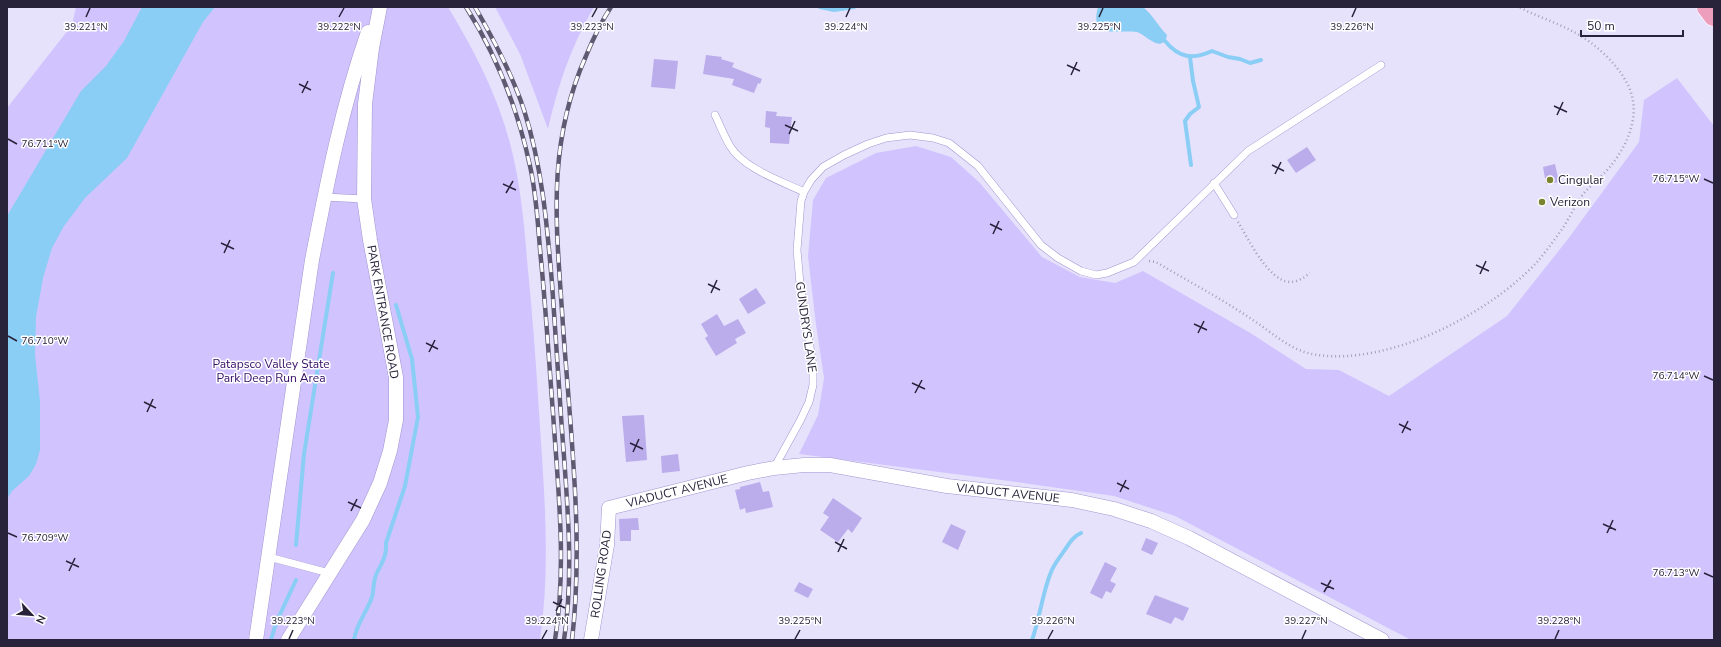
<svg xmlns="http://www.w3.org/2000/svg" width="1721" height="647" font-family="'Nunito Sans',sans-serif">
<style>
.green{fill:#d1c4fe}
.water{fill:#8acdf5}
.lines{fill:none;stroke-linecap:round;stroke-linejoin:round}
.stream{stroke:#8acdf5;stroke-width:4}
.building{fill:#bbaceb}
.lane-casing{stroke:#a394d1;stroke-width:8}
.street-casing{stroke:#a394d1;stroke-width:15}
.highway-casing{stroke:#fff;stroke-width:23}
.path{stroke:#a49fb8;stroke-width:2.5;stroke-dasharray:1 3;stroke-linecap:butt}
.lane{stroke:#fff;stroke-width:7}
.street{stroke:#fff;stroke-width:14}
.highway{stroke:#ed9ebc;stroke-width:22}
.rail-casing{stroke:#5f5a72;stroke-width:4.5}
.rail{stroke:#fff;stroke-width:3;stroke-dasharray:9;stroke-linecap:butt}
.ticks{fill:none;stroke:#28223a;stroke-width:1.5}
.poi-dot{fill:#7a832f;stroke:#fff;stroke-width:1.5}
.labels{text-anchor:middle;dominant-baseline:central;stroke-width:3;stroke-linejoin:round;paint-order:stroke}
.poi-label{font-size:12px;fill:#28223a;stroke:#fff;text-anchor:start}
.street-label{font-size:12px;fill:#28223a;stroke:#fff}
.park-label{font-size:12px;fill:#330c66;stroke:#fff}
.ticks-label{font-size:10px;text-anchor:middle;fill:#28223a;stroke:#fff;stroke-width:3;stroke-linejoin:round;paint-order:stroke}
</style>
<rect width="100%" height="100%" fill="#e7e2fc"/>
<path class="green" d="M76 7H448C474 50 497 94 510 143 520 181 524 221 527 259 532 310 536 361 539 412 544 488 551 565 540 640H7V108L72 25Z
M495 7H594C570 49 559 83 548 129L520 54Z
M1677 78 1714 126V640H1411L1175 516 1114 496 1009 481 799 454 818 415 824 378 816 325 808 256 813 200 826 178 876 153 916 146 951 157 979 182 1042 257 1080 277 1115 283 1143 271 1252 334 1306 369 1339 370 1389 396 1507 316 1568 239 1639 142 1644 100Z"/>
<path class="water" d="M142 7H215L203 22 127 158 85 198 64 226 52 248 43 278 36 317 35 355 40 401V450L36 464 29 476 12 491 7 499V216L81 91 106 66 124 41Z
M1098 7H1143C1153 15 1158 26 1167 35L1166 39C1159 52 1145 34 1137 32 1117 29 1089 40 1098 7Z"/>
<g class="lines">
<path class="stream" d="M820 7 834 10 854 7
M1165 41C1179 58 1193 60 1212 51L1228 57 1240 59 1250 63 1261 60
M1190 57 1193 81 1199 107 1190 114 1185 121 1191 165
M296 545 304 454 333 273
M271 640 276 623 296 580
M354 640C356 624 367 612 372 597 374 590 373 582 376 575 381 563 387 558 386 543L405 486 418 417 412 359 396 305
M1032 640C1040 618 1042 594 1051 572 1054 564 1060 557 1064 551 1069 544 1072 537 1081 533"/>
</g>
<path class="building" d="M706 55 722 57 721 59 734 63 732 67 762 79 760 84 758 83 754 93 732 85 734 79 703 74Z
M654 59 678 61 675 89 651 87Z
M766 111 777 112 776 116 792 117 789 144 770 143V128L765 127Z
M1307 147 1316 160 1296 173 1287 160Z
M1555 164 1559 182 1546 184 1543 167Z
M756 288 766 303 748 314 739 299Z
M717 314 724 326 738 319 746 333 735 339 737 343 716 356 705 338 708 336 701 324Z
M644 415 647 460 626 462 622 416Z
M678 454 680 471 662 473 661 456Z
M760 482 763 492 769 491 773 507 746 513 745 508 740 510 735 490 740 489V487Z
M833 498 862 518 852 533 848 529 838 542 820 530 829 517 823 513Z
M638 518 639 530H631V541H620L619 519Z
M951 524 966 531 958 550 942 542Z
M1146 538 1158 543 1152 555 1141 550Z
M1105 562 1117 568 1110 581 1116 584 1111 593 1106 591 1102 599 1090 593Z
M799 582 813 589 808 598 794 591Z
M1155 595 1189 608 1183 621 1175 617 1171 624 1146 614Z"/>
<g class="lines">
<defs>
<path id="lane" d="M715 115C720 125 724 136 730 146 743 168 781 181 804 192
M1214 183 1234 215
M324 197 364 199
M774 468 800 421 809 402 813 385V366L800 284 797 250 801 201 804 192 811 180 823 167 844 155 868 144 886 138 910 135 933 138 949 143 978 166 1041 245 1058 258 1081 271 1096 275 1107 273 1134 262 1248 151 1381 65
M269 557 329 573"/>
<path id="street" d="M256 640 312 260C327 183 342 106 368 32
M288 640 363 520 380 483 390 451 396 420V377L370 240 364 199 365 104 372 48 380 7
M591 640 607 545 609 508 748 473 774 468 804 465H830L947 486 1072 500 1114 509 1151 521 1189 538 1382 640"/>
<path id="highway" d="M1708 7 1714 15"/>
</defs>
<use href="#lane" class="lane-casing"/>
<use href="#street" class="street-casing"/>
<use href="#highway" class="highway-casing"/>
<path class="path" d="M1238 222C1248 238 1268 281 1290 282 1297 282 1304 278 1310 273
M1149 261 1156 262C1188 281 1222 299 1253 320 1274 334 1292 352 1318 355 1391 365 1489 314 1538 261 1547 250 1556 238 1564 226 1571 215 1576 204 1584 193 1592 184 1601 177 1609 168 1628 145 1642 114 1628 85 1617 63 1594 42 1572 31 1555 22 1536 16 1519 7"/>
<use href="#lane" class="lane"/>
<use href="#street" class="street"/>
<use href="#highway" class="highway"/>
<defs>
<path id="rail" d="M466 7C497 56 518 110 530 166 537 197 538 229 541 260 546 311 549 362 553 413 558 488 567 565 555 640
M475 7C494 40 512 74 524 110 542 166 547 224 552 283 555 327 558 371 561 416 566 489 575 568 564 640
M572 640C584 538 570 428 563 326 557 230 545 148 586 56 593 39 601 22 611 7"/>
</defs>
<use href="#rail" class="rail-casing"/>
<use href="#rail" class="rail"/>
</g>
<path class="ticks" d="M86 17 90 8M339 17 344 8M592 17 597 8M846 17 850 8M1099 17 1103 8M1352 17 1356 8M1067 65 1080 71M1071 75 1077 62M299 84 311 90M302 93 308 81M1554 106 1567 112M1557 115 1563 102M785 125 798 131M789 134 795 121M8 139 17 144M1272 165 1284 171M1275 174 1281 162M1704 179 1713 183M503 184 516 190M506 193 513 181M990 224 1002 230M993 234 999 221M221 243 234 249M224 253 230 240M1476 265 1489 271M1480 274 1486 261M708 284 720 290M711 293 717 280M1194 324 1207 330M1198 333 1204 321M8 336 17 341M426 343 438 349M429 352 435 340M1704 376 1713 380M912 383 925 389M915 393 922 380M144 402 156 408M147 412 153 399M1399 424 1411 430M1402 433 1408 421M630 443 643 449M633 452 639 439M1117 483 1129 489M1120 492 1126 480M348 502 361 508M351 511 357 499M1603 524 1616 530M8 533 17 537M1607 533 1613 520M835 542 847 549M838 552 844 539M66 561 79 567M69 571 75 558M1704 573 1713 577M1321 583 1334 589M1324 592 1331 580M553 602 565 608M556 611 562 599M289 639 293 630M542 639 547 630M795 639 800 630M1048 639 1053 630M1302 639 1306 630M1555 639 1559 630"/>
<g class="poi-dot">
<circle cx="1550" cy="180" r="4"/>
<circle cx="1542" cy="202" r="4"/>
</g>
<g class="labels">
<g class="poi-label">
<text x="1558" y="180">Cingular</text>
<text x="1550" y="202">Verizon</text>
</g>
<g class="street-label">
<text transform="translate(383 312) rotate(80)">PARK ENTRANCE ROAD</text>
<text transform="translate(806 327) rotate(82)">GUNDRYS LANE</text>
<text transform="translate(677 491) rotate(-14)">VIADUCT AVENUE</text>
<text transform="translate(1008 493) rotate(6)">VIADUCT AVENUE</text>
<text transform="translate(601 574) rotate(-82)">ROLLING ROAD</text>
</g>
<g class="park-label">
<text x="271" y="364">Patapsco Valley State<tspan x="271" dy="14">Park Deep Run Area</tspan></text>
</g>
</g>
<g class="ticks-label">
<text x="86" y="30">39.221°N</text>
<text x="339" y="30">39.222°N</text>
<text x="592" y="30">39.223°N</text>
<text x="846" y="30">39.224°N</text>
<text x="1099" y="30">39.225°N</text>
<text x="1352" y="30">39.226°N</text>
<text x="45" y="147">76.711°W</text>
<text x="1676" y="182">76.715°W</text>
<text x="45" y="344">76.710°W</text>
<text x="1676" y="379">76.714°W</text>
<text x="45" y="541">76.709°W</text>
<text x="1676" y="576">76.713°W</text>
<text x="293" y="624">39.223°N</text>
<text x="547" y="624">39.224°N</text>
<text x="800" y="624">39.225°N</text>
<text x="1053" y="624">39.226°N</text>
<text x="1306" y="624">39.227°N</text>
<text x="1559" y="624">39.228°N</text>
</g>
<rect width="1721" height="647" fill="none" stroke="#28223a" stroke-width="16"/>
<g transform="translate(32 615) rotate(116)" stroke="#ffffff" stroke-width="3" paint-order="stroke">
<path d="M0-3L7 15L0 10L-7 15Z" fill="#28223a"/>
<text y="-6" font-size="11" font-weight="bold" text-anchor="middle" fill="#28223a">N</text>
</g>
<path d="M1581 30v6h102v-6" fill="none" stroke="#28223a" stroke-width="2"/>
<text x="1587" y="30" font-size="12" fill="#28223a" stroke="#ffffff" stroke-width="3" paint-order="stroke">50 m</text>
</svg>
